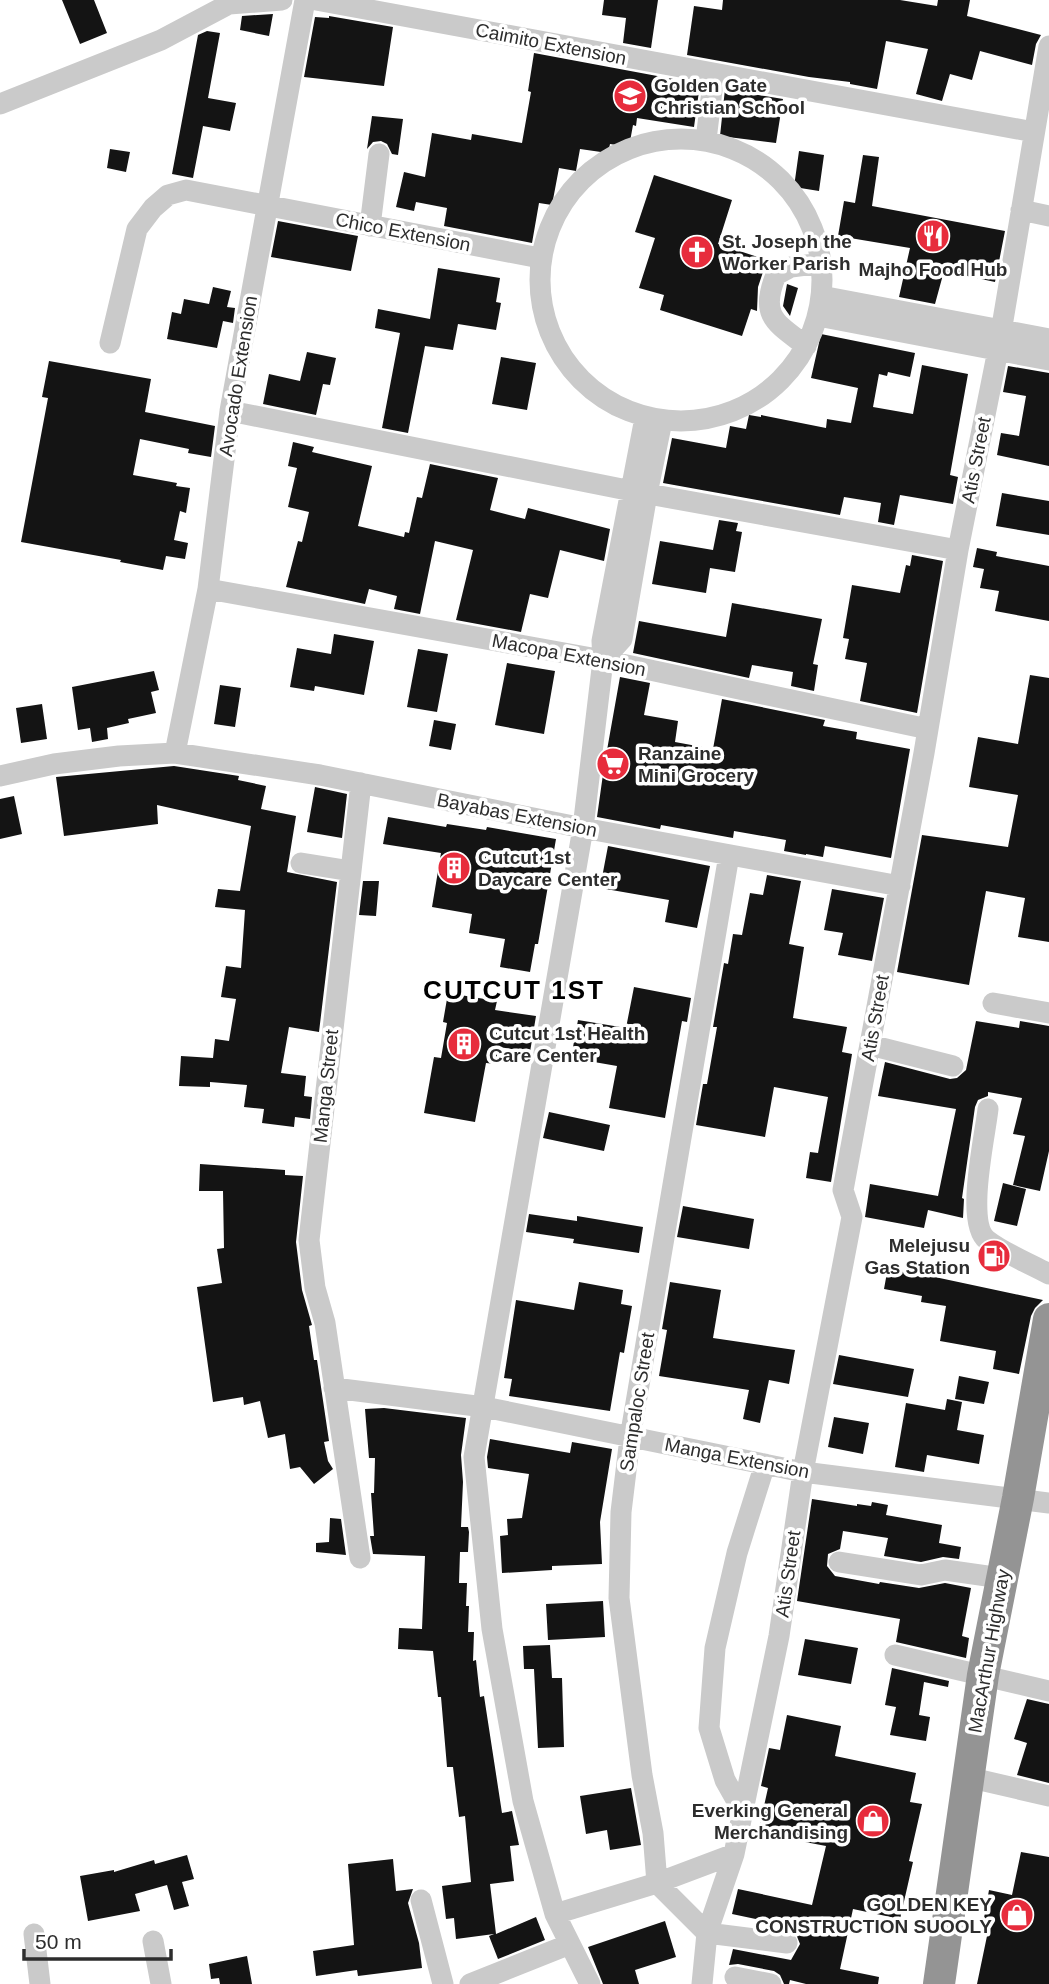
<svg xmlns="http://www.w3.org/2000/svg" width="1049" height="1984" font-family="Arial,sans-serif">
<style>
.building{fill:#141414}
.lines{fill:none;stroke-linecap:round;stroke-linejoin:round}
.minor{stroke:#cacaca;stroke-width:21}
.highway{stroke:#949494;stroke-width:32}
.labels{text-anchor:middle;dominant-baseline:central;stroke-width:7;stroke-linejoin:round;paint-order:stroke}
.street-label{font-size:19px;fill:#2d2d2d;stroke:#fff}
.poi-label{font-size:19px;font-weight:bold;fill:#2d2d2d;stroke:#fff;text-anchor:start}
.district-label{font-size:26px;font-weight:bold;letter-spacing:2px;fill:#000;stroke:#fff}
</style>
<rect width="100%" height="100%" fill="#fff"/>
<path class="building" d="M62 0H94L107 33 80 44Z
M604 0H658L651 48 623 43 626 18 602 15Z
M723 0H900L937 6 938 0H970L967 16 1041 35 1036 44 1032 65 980 51 972 80 950 74 942 101 916 94 928 49 886 41 877 89 850 84V82L809 77 687 55 694 6 722 10Z
M273 14 269 36 240 30 242 16Z
M329 16 393 27 384 86 304 77 315 17 329 18Z
M207 31 220 33 208 98 236 103 230 131 203 126 193 178 172 174 198 35Z
M534 53 700 84 694 127 637 118 636 126 633 125 629 147 610 144 608 153 580 149 576 171 559 168 552 205 539 203 532 243 444 226 447 208 416 202 414 211 396 207 404 172 425 177 432 133 471 140 472 134 522 143 531 92 528 91Z
M725 89 783 99 776 143 720 136Z
M372 116 403 119 398 155 392 154 387 144 381 141 373 142 367 149Z
M110 149 130 152 126 172 107 168Z
M799 151 824 155 819 191 794 187Z
M863 155 879 157 872 206 1005 231 995 282 944 271 935 304 899 297 910 248 838 236 844 201 855 203Z
M654 175 732 200 718 244 767 260 758 287 757 311 751 309 742 336 660 310 664 295 639 288 655 238 635 232Z
M278 221 358 236 351 271 271 257Z
M438 268 500 278 496 302 501 303 496 330 458 324 453 350 425 346 408 433 382 428 400 333 375 328 378 309 430 319Z
M787 284 798 288 790 316 783 306Z
M213 287 231 291 227 307 235 308 233 323 223 321 217 348 167 339 172 312 181 314 184 299 209 304Z
M821 334 915 353 910 377 888 372 887 376 879 374 873 407 913 414 922 365 968 374 950 475 958 477 953 504 900 495 894 525 878 522 881 503 844 497 840 515 663 483 672 438 726 448 730 426 746 429 749 415 761 417V415L826 428 827 419 851 423 858 388 811 378Z
M307 352 336 358 330 385 323 384 316 415 263 404 269 374 300 381Z
M501 357 536 363 527 410 492 404Z
M49 361 151 379 145 412 215 426 211 457 188 453 189 449 140 439 133 475 177 483 176 486 190 488 186 513 180 511 174 540 188 543 185 559 166 556 163 570 120 562 121 560 21 542 48 398 42 397Z
M1008 366 1049 373V466L997 455 1001 433 1019 436 1026 396 1003 392Z
M293 442 314 447 312 452 372 466 358 526 404 537 405 532 409 533 417 497 422 498 430 464 498 478 490 510 525 519 528 508 610 529 604 561 560 550 548 598 530 594 521 632 456 620 473 550 435 541 420 614 394 609 397 596 369 589 365 604 286 587 298 541 302 542 309 512 288 507 297 468 288 466Z
M1002 493 1049 501V535L996 526Z
M719 520 738 523 736 531 742 532 735 572 710 568 706 593 652 584 660 541 713 550Z
M977 548 997 552 996 556 1049 566V621L995 611 999 591 980 588 984 569 973 567Z
M912 555 943 561 917 713 860 701 867 663 845 659 849 639 843 638 852 585 900 593 906 565 910 566Z
M732 603 822 619 813 664 818 665 814 691 791 686 793 672 752 665 749 678 633 653 639 621 726 637Z
M334 634 374 641 364 695 315 686 314 691 290 687 297 648 331 654Z
M418 649 448 654 437 712 407 707Z
M507 663 555 671 544 734 495 725Z
M154 671 159 690 151 692 156 713 128 719 129 723 107 728 108 739 92 742 90 728 78 730 72 687Z
M1030 675 1049 678V942L1018 937 1025 898 986 891 969 985 897 972 922 835 1008 847 1018 795 969 787 978 737 1018 744Z
M620 677 650 683 644 715 678 721 675 742 713 749 722 699 825 720 823 726 857 732 856 739 910 749 891 858 825 846 823 857 806 854V855L784 851 786 840 734 831 733 838 661 825 660 829 597 817 604 767Z
M220 685 241 688 235 727 214 724Z
M42 704 47 739 21 743 16 708Z
M434 720 456 724 451 750 429 746Z
M174 766 239 776 238 780 266 786 261 809 296 816 287 872 337 882 319 1032 289 1027 281 1073 306 1076 304 1096 312 1097 310 1119 295 1117 294 1127 262 1123 264 1109 244 1107 247 1085 210 1082V1087L179 1086 181 1056 213 1058 215 1039 229 1041 236 999 221 997 226 966 241 968 245 910 215 907 218 889 240 891 251 826 157 805 158 824 64 836 56 777Z
M315 787 347 794 342 838 307 832Z
M14 796 22 834 0 839V799Z
M388 817 446 827 447 824 486 830 487 827 556 839 538 944H535L530 972 500 967 505 939 469 933 472 914 432 907 441 853 383 844Z
M608 846 710 866 697 928 665 922 669 900 600 888Z
M767 875 801 881 789 944 804 947 793 1018 847 1027 842 1052 852 1054 831 1182 806 1178 810 1152 818 1153 828 1097 774 1087 765 1137 696 1125 703 1084H707L717 1027H713L724 963 728 964 733 934 742 935 750 893 763 895Z
M363 881H379L376 916 359 915Z
M832 889 884 898 872 961 838 955 843 933 824 930Z
M634 987 691 998 687 1022 682 1021 665 1118 609 1108 617 1066 571 1058 578 1020 626 1028Z
M448 993 497 1001 495 1010 536 1016 530 1052 499 1047 496 1064 486 1063 475 1122 424 1113 434 1057 441 1058 447 1023 443 1022Z
M976 1021 1019 1028 1020 1021 1049 1026V1151L1040 1191 1013 1185 1025 1136 1013 1134 1022 1098 988 1092V1096L978 1100 975 1107 962 1198 964 1199 963 1218 928 1210 924 1228 865 1217 870 1184 938 1196 956 1109 878 1096 885 1062 950 1079 957 1078 966 1070Z
M549 1112 610 1125 604 1151 543 1138Z
M200 1164 285 1170V1175L303 1176 296 1242 302 1290 312 1325 309 1326 314 1360H317L329 1441 324 1442 328 1461 333 1469 314 1484 300 1467 290 1469 285 1434 268 1438 260 1401 244 1405 243 1397 213 1402 197 1287 222 1283 217 1249 224 1248 223 1191H199Z
M1003 1183 1026 1189 1017 1226 994 1221Z
M683 1206 754 1219 749 1249 677 1237Z
M529 1214 577 1221V1216L643 1227 639 1253 573 1243 574 1239 526 1232Z
M888 1267 1043 1300 1035 1308 1031 1316 1019 1374 993 1369 996 1351 940 1341 946 1306 921 1302 922 1296 884 1289Z
M579 1282 623 1290 621 1304 632 1306 624 1353 620 1352 610 1411 509 1396 512 1379 504 1378 516 1300 574 1310Z
M670 1282 721 1290 713 1338 795 1350 789 1384 769 1380 760 1423 743 1419 749 1390 659 1376 667 1330 662 1329Z
M839 1355 914 1369 908 1397 833 1384Z
M959 1376 989 1382 984 1404 955 1399Z
M947 1399 962 1402 957 1430 984 1435 979 1464 927 1455 924 1472 895 1467 906 1403 945 1410Z
M384 1408 466 1418 461 1455 463 1482 461 1527H468L469 1532 468 1552H460L459 1583H467L466 1606H469L468 1632H474L473 1661 476 1660 480 1697 484 1696 502 1813 512 1811 519 1845 510 1846 514 1881 490 1884 496 1934 536 1917 545 1940 498 1959 489 1936 494 1934 456 1939 454 1918 446 1919 442 1886 471 1882 465 1816 459 1817 453 1767H447L441 1697H438L433 1651 398 1649 399 1628 422 1629 425 1556 373 1554 370 1536H374L371 1493H374L375 1458H369L365 1409Z
M834 1417 869 1423 863 1454 828 1447Z
M490 1439 570 1453 572 1442 612 1449 600 1522 602 1564 552 1566V1570L502 1573 500 1536 508 1535 507 1519 522 1518 529 1474 488 1468 487 1457Z
M812 1499 857 1506V1504L871 1506 872 1502 888 1505 886 1515 942 1525 939 1543 961 1547 959 1559 943 1557 921 1562 884 1556 888 1538 843 1531 840 1549 828 1554 827 1566 835 1576 879 1584 880 1582 919 1588 945 1583 971 1588 962 1636 969 1638 966 1658 896 1642 900 1619 797 1601Z
M330 1518 341 1519 346 1555 316 1552V1543L329 1542Z
M603 1601 605 1637 548 1640 546 1604Z
M805 1639 858 1648 851 1684 798 1675Z
M550 1645 552 1678H562L564 1747 538 1748 534 1669H524L523 1646Z
M892 1668 949 1681 948 1687 924 1682 919 1715 930 1717 926 1741 890 1735 896 1707 885 1705Z
M1027 1699 1049 1704V1783L1017 1775 1027 1743 1014 1739Z
M787 1715 841 1726 835 1756 916 1773 910 1802 922 1804 909 1861 913 1862 900 1919 853 1909 840 1969 879 1977 878 1984H806L790 1980 789 1984H784L780 1975 774 1971 738 1964 729 1965 733 1949 791 1960 800 1944 796 1934 798 1928 732 1914 738 1889 812 1905 826 1846 758 1833 768 1788 761 1786 769 1748 780 1750Z
M631 1788 641 1845 610 1850 607 1830 586 1834 580 1796Z
M1021 1852 1049 1857V1984H977L987 1936 981 1935 989 1890 1012 1895Z
M187 1855 194 1879 182 1882 189 1906 174 1910 167 1885 135 1894 140 1911 88 1921 80 1876 114 1870V1872L154 1860 155 1864Z
M393 1859 396 1891 413 1889 408 1903 419 1943 422 1968 358 1976 357 1970 316 1976 313 1951 354 1945 348 1864Z
M665 1921 676 1957 635 1970 639 1984H603L588 1947Z
M247 1956 252 1984H220L219 1978 211 1979 209 1964Z"/>
<g class="lines">
<path class="minor" d="M316 0 1034 132
M0 104 161 40 229 4 282 0
M540 280a141 141 0 1 1 282 0a141 141 0 1 1-282 0Z
M706 140 714 74
M1021 210 1049 216
M370 226 379 154
M821 296 1049 339
M818 316 1049 360
M110 343 137 229 153 208 168 195 186 190 540 258
M806 346C776 323 759 316 776 275L791 267 822 263
M230 411 632 491 958 550
M208 589 603 660 928 729
M603 660 622 639 647 494 662 421
M175 753 208 589 230 411 305 0
M0 776 54 764 119 756 175 753 320 775 583 828 900 886
M729 855 630 1438 621 1512 619 1598 642 1775 653 1833 657 1883 707 1933 787 1943
M301 863 351 871
M993 1003 1049 1013
M870 1045 953 1066
M988 1109C985 1137 965 1223 987 1240 1005 1254 1029 1263 1049 1274
M334 1388 484 1407 803 1472 1049 1503
M360 1558 325 1323 315 1288 309 1240 361 783
M839 1562 921 1575 945 1570 1001 1578
M895 1655 1049 1691
M967 1777 1049 1796
M743 1812 725 1780 709 1728 715 1648 737 1553 765 1464
M421 1900 443 1984
M555 1914 657 1883 734 1854
M34 1934 40 1984
M153 1941 161 1984
M735 1977 771 1984
M470 1984 570 1944
M590 1984 555 1914 523 1801 492 1629 474 1457 583 828 603 660 602 641 645 418
M702 1984 707 1933 734 1854 779 1636 803 1472 852 1217 843 1190 924 753 958 550 998 350 1049 46"/>
<path class="highway" d="M939 1984 983 1675 1018 1498 1049 1319"/>
</g>
<defs>
<symbol id="school-disc" viewBox="-11 -11 22 22"><circle r="9.5" fill="#e72c3c" stroke="#fff"/><path d="M0-5L7-2L0 1L-7-2ZM-4 1L0 2.5L4 1V4Q0 6-4 4Z" fill="#fff"/></symbol>
<symbol id="restaurant-disc" viewBox="-11 -11 22 22"><circle r="9.5" fill="#e72c3c" stroke="#fff"/><path d="M-5-6h1v4h1v-4h1v4h1v-4h1v5L-1.5 .5V6h-2V.5L-5-1ZM5-6V6H3V1.5H1.5Q1.5-4 5-6Z" fill="#fff"/></symbol>
<symbol id="church-disc" viewBox="-11 -11 22 22"><circle r="9.5" fill="#e72c3c" stroke="#fff"/><path d="M-1.2-6h2.4v3.5h3.3v2.4h-3.3V6h-2.4V-.1h-3.3v-2.4h3.3Z" fill="#fff"/></symbol>
<symbol id="supermarket-disc" viewBox="-11 -11 22 22"><circle r="9.5" fill="#e72c3c" stroke="#fff"/><path d="M-6-5.5h2.5l.6 2H6L4.5 2H-2.5L-4.4-4H-6ZM-1.5 3.2a1.3 1.3 0 1 0 .1 0ZM3 3.2a1.3 1.3 0 1 0 .1 0Z" fill="#fff"/></symbol>
<symbol id="building-disc" viewBox="-11 -11 22 22"><circle r="9.5" fill="#e72c3c" stroke="#fff"/><path d="M-4-6H4V6H1V3H-1V6H-4ZM-2.5-4.3h1.7v1.8h-1.7ZM.8-4.3h1.7v1.8H.8ZM-2.5-1h1.7V.8h-1.7ZM.8-1h1.7V.8H.8Z" fill="#fff"/></symbol>
<symbol id="fuel-disc" viewBox="-11 -11 22 22"><circle r="9.5" fill="#e72c3c" stroke="#fff"/><path d="M-5.5-6h7V0h2V4h1.3V-2.5L3-4.5l.8-.8L6-3V5H2.5V1h-1V6h-7ZM-4.2-4.7v3.2H.2V-4.7Z" fill="#fff"/></symbol>
<symbol id="shop-disc" viewBox="-11 -11 22 22"><circle r="9.5" fill="#e72c3c" stroke="#fff"/><path d="M-5-2.5h2.3a2.7 3.5 0 0 1 5.4 0H5L5.5 6h-11ZM-1.5-2.5h3a1.5 2.3 0 0 0-3 0Z" fill="#fff"/></symbol>
</defs>
<g fill-rule="evenodd">
<use href="#school-disc" x="611" y="77" width="38" height="38"/>
<use href="#restaurant-disc" x="914" y="217" width="38" height="38"/>
<use href="#church-disc" x="678" y="233" width="38" height="38"/>
<use href="#supermarket-disc" x="594" y="745" width="38" height="38"/>
<use href="#building-disc" x="435" y="849" width="38" height="38"/>
<use href="#building-disc" x="445" y="1025" width="38" height="38"/>
<use href="#fuel-disc" x="975" y="1237" width="38" height="38"/>
<use href="#shop-disc" x="854" y="1802" width="38" height="38"/>
<use href="#shop-disc" x="998" y="1896" width="38" height="38"/>
</g>
<g class="labels">
<g class="street-label">
<text transform="translate(551 44) rotate(11)">Caimito Extension</text>
<text transform="translate(403 232) rotate(11)">Chico Extension</text>
<text transform="translate(238 376) rotate(-81)">Avocado Extension</text>
<text transform="translate(976 460) rotate(-79)">Atis Street</text>
<text transform="translate(569 655) rotate(11)">Macopa Extension</text>
<text transform="translate(517 815) rotate(11)">Bayabas Extension</text>
<text transform="translate(875 1018) rotate(-80)">Atis Street</text>
<text transform="translate(326 1086) rotate(-84)">Manga Street</text>
<text transform="translate(637 1402) rotate(-81)">Sampaloc Street</text>
<text transform="translate(737 1458) rotate(11)">Manga Extension</text>
<text transform="translate(788 1574) rotate(-82)">Atis Street</text>
<text transform="translate(989 1651) rotate(-80)">MacArthur Highway</text>
</g>
<g class="poi-label">
<text x="654" y="85">Golden Gate<tspan x="654" dy="22">Christian School</tspan></text>
<text x="722" y="241">St. Joseph the<tspan x="722" dy="22">Worker Parish</tspan></text>
<text x="933" y="269" text-anchor="middle">Majho Food Hub</text>
<text x="638" y="753">Ranzaine<tspan x="638" dy="22">Mini Grocery</tspan></text>
<text x="478" y="857">Cutcut 1st<tspan x="478" dy="22">Daycare Center</tspan></text>
<text x="489" y="1033">Cutcut 1st Health<tspan x="489" dy="22">Care Center</tspan></text>
<text x="970" y="1245" text-anchor="end">Melejusu<tspan x="970" dy="22">Gas Station</tspan></text>
<text x="848" y="1810" text-anchor="end">Everking General<tspan x="848" dy="22">Merchandising</tspan></text>
<text x="992" y="1904" text-anchor="end">GOLDEN KEY<tspan x="992" dy="22">CONSTRUCTION SUOOLY</tspan></text>
</g>
<g class="district-label">
<text x="514" y="990">CUTCUT 1ST</text>
</g>
</g>
<path d="M24 1949v10h147v-10" fill="none" stroke="#2d2d2d" stroke-width="3.5"/>
<text x="35" y="1949" font-size="21" fill="#2d2d2d" stroke="#ffffff" stroke-width="5" paint-order="stroke">50 m</text>
</svg>
